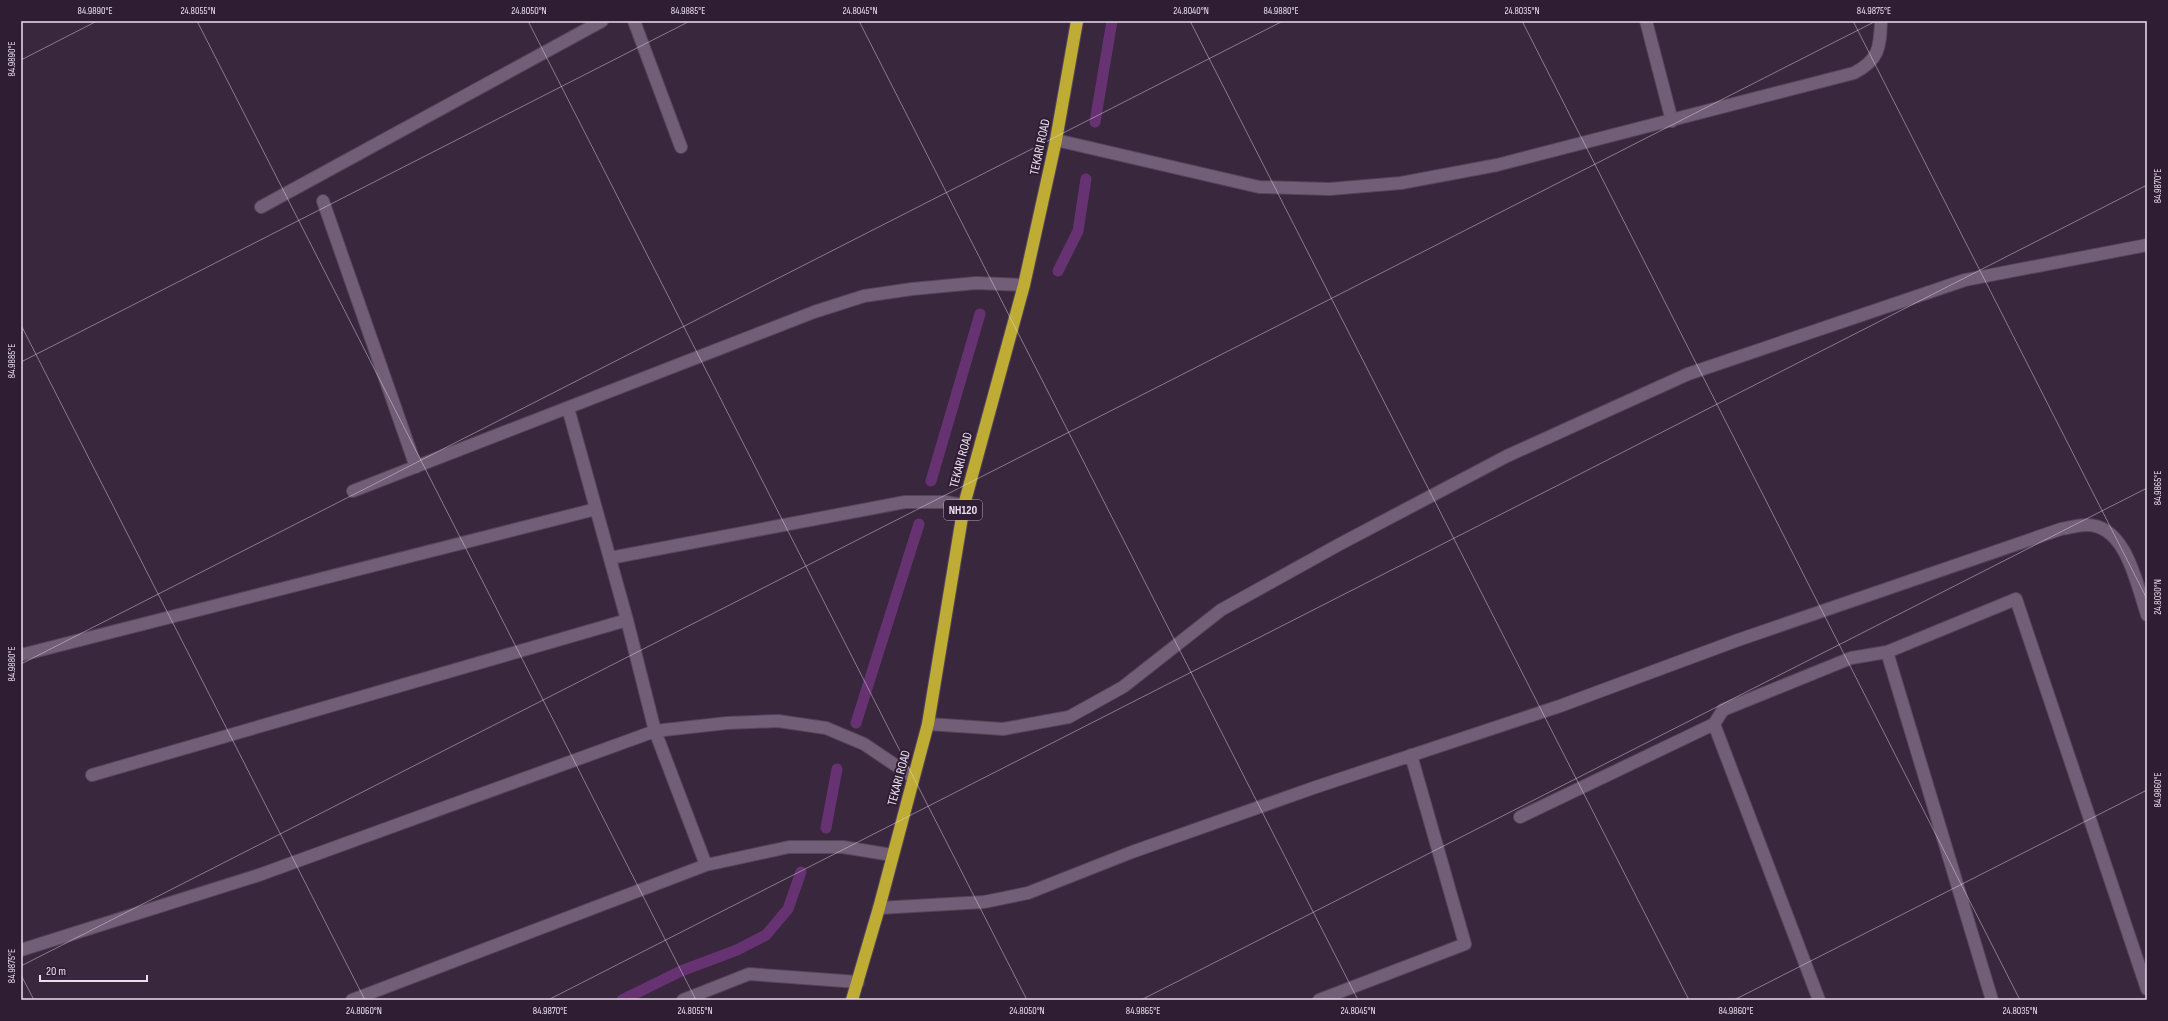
<svg xmlns="http://www.w3.org/2000/svg" width="2168" height="1021" font-family="'Sofia Sans Condensed',sans-serif">
<style>
.lines{fill:none;stroke-linecap:round;stroke-linejoin:round}
.stream{stroke:#673272;stroke-width:11}
.street-casing{stroke:#554559;stroke-width:14}
.highway-casing{stroke:#554559;stroke-width:14}
.street{stroke:#735e77;stroke-width:12}
.highway{stroke:#beac35;stroke-width:12}
.ticks{fill:none;stroke:#ece0ee;stroke-width:1;stroke-opacity:0.45}
.labels{text-anchor:middle;dominant-baseline:central;stroke-width:4;stroke-linejoin:round;paint-order:stroke}
.shield{fill:#2f1d33;stroke:#b3a6b6;stroke-width:1}
.shield-label{font-size:12px;font-weight:bold;fill:#ece0ee}
.street-label{font-size:13px;fill:#ece0ee;stroke:#2f1d33}
.neatline{fill:none;stroke:#ece0ee;stroke-width:1.5}
.ticks-label{font-size:10px;text-anchor:middle;fill:#ece0ee}
</style>
<rect width="100%" height="100%" fill="#39273d"/>
<g class="lines">
<path class="stream" d="M1095 122 1112 21
M1058 271 1078 231 1086 179
M931 481 980 314
M856 723 919 524
M826 828 837 769
M622 1000 681 971 737 950 766 935 788 909 801 872"/>
<defs>
<path id="street" d="M634 21 681 147
M1646 21 1672 121
M1056 140 1259 187 1330 189 1401 183 1497 165 1854 73C1879 60 1880 48 1881 21
M323 201 416 467
M261 207 602 21
M568 408 627 620 655 731 706 865
M353 491 814 312 864 296 912 289 976 283 1024 285
M610 558 905 502H945L964 505
M1887 652 1992 1000
M21 655 596 509
M928 724 1003 729 1069 717 1123 687 1221 610 1340 544 1507 456 1688 374 1965 280 2147 245
M1714 724 1819 1000
M92 775 627 620
M1520 817 1714 724 1723 710 1851 658 1887 652 2016 599 2147 989
M879 908 984 902 1028 893 1132 852 1316 787 1560 706 1738 640 2061 529C2069 528 2078 525 2086 525 2126 524 2137 585 2147 615
M21 950 259 875 655 731 727 723 778 721 826 728 864 744 913 777
M352 1000 706 865 789 847H843L892 855
M683 1000 749 974 858 982
M1319 1000 1465 944 1411 755"/>
<path id="highway" d="M852 1000 879 908 928 724 964 505 1024 285 1056 140 1077 21"/>
</defs>
<use href="#street" class="street-casing"/>
<use href="#highway" class="highway-casing"/>
<use href="#street" class="street"/>
<use href="#highway" class="highway"/>
</g>
<path class="ticks" d="M197 21 696 1000M528 21 1027 1000M859 21 1358 1000M1190 21 1689 1000M1522 21 2020 1000M1853 21 2147 599M21 60 97 21M21 325 365 1000M21 362 690 21M21 664 1283 21M21 966 1876 21M21 975 34 1000M548 1000 2147 185M1141 1000 2147 488M1734 1000 2147 790"/>
<g class="labels">
<rect class="shield" x="944" y="500" width="38" height="20" rx="3"/>
<g class="shield-label">
<text x="963" y="510">NH120</text>
</g>
<g class="street-label">
<text transform="translate(1040 147) rotate(-78)">TEKARI ROAD</text>
<text transform="translate(961 460) rotate(-75)">TEKARI ROAD</text>
<text transform="translate(899 778) rotate(-75)">TEKARI ROAD</text>
</g>
</g>
<rect width="2168" height="1021" fill="none" stroke="#2f1d33" stroke-width="44"/>
<path d="M40 975v6h107v-6" fill="none" stroke="#ece0ee" stroke-width="2"/>
<text x="46" y="975" font-size="12" fill="#ece0ee" stroke="#2f1d33" stroke-width="3" paint-order="stroke">20 m</text>
<rect x="22" y="22" width="2124" height="977" class="neatline"/>
<g class="ticks-label">
<text x="95" y="14">84.9890°E</text>
<text x="198" y="14">24.8055°N</text>
<text x="529" y="14">24.8050°N</text>
<text x="688" y="14">84.9885°E</text>
<text x="860" y="14">24.8045°N</text>
<text x="1191" y="14">24.8040°N</text>
<text x="1281" y="14">84.9880°E</text>
<text x="1522" y="14">24.8035°N</text>
<text x="1874" y="14">84.9875°E</text>
<text transform="translate(11 59) rotate(-90)" y="4">84.9890°E</text>
<text transform="translate(2157 186) rotate(-90)" y="4">84.9870°E</text>
<text transform="translate(11 361) rotate(-90)" y="4">84.9885°E</text>
<text transform="translate(2157 488) rotate(-90)" y="4">84.9865°E</text>
<text transform="translate(2157 597) rotate(-90)" y="4">24.8030°N</text>
<text transform="translate(11 664) rotate(-90)" y="4">84.9880°E</text>
<text transform="translate(2157 790) rotate(-90)" y="4">84.9860°E</text>
<text transform="translate(11 966) rotate(-90)" y="4">84.9875°E</text>
<text x="364" y="1014">24.8060°N</text>
<text x="550" y="1014">84.9870°E</text>
<text x="695" y="1014">24.8055°N</text>
<text x="1027" y="1014">24.8050°N</text>
<text x="1143" y="1014">84.9865°E</text>
<text x="1358" y="1014">24.8045°N</text>
<text x="1736" y="1014">84.9860°E</text>
<text x="2020" y="1014">24.8035°N</text>
</g>
</svg>
